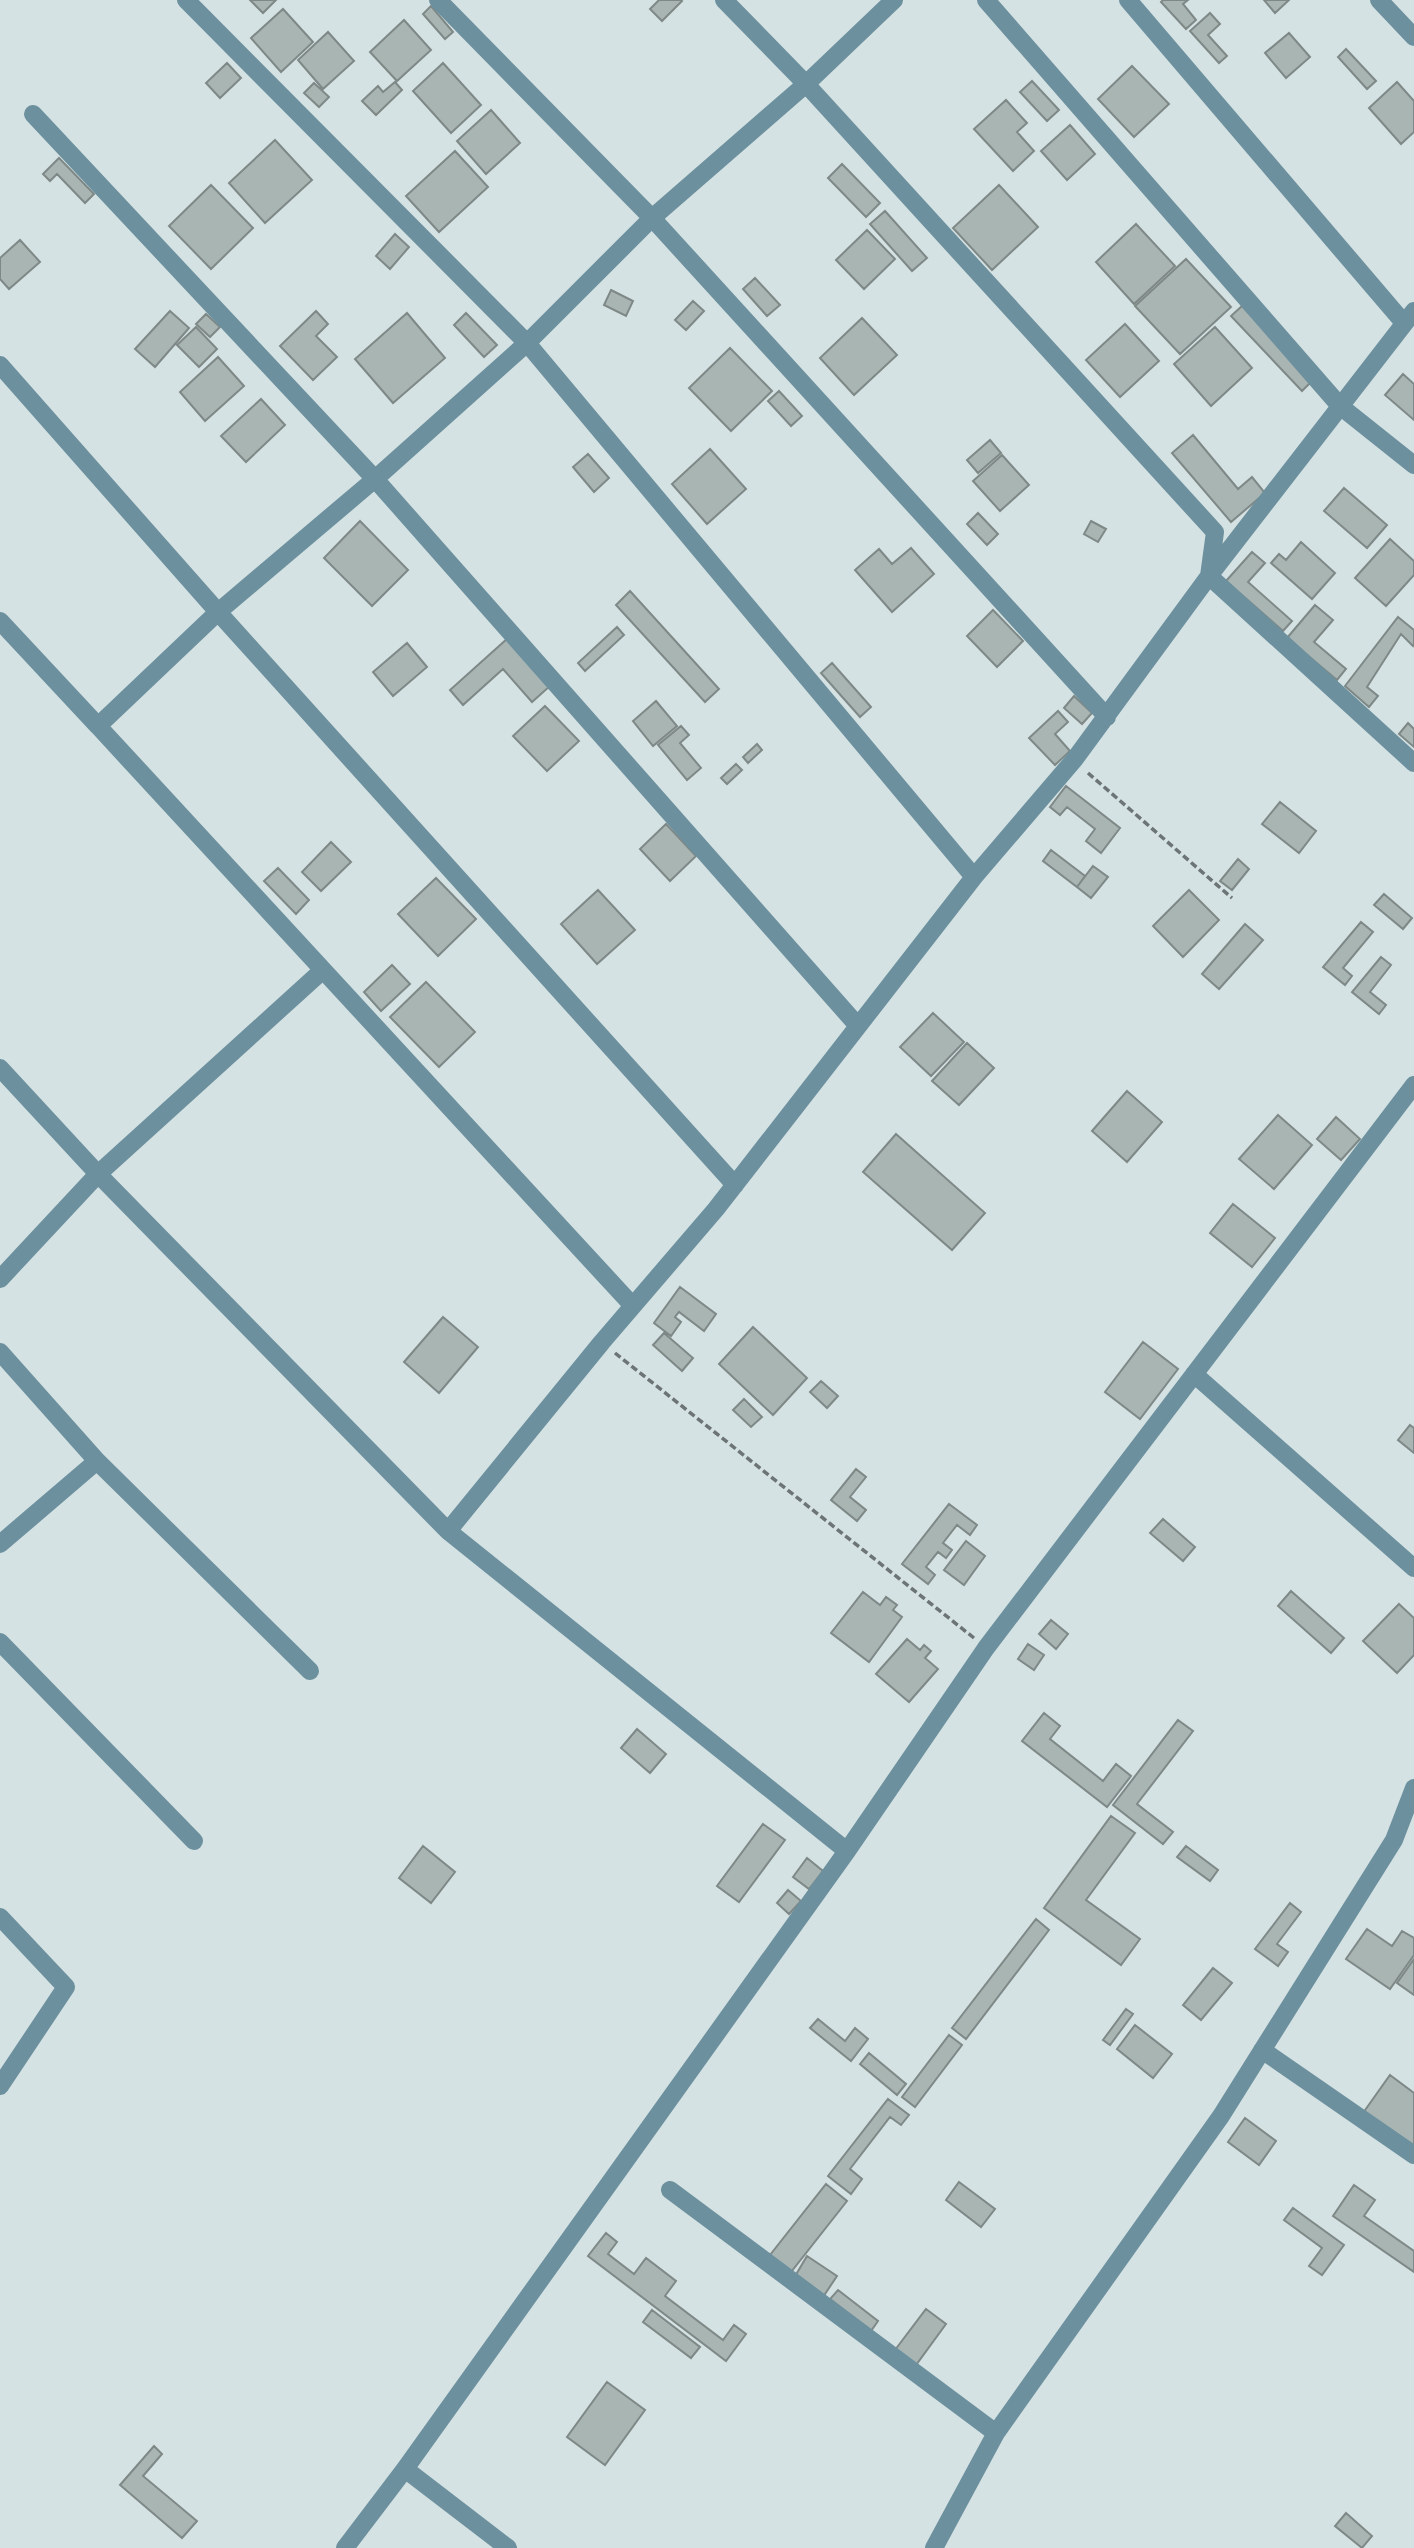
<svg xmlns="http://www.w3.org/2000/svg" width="1414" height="2548" font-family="'Open Sans',sans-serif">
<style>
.building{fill:#a9b5b3;stroke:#7e8987;stroke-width:2}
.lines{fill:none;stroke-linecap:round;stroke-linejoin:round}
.path{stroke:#6c7475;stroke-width:3.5;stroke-dasharray:7 3.5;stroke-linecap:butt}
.minor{stroke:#6c909e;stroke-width:18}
</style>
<rect width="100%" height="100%" fill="#d5e2e3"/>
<path class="building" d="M250 0H276L263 13Z
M659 0H681L682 1 662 21 650 9Z
M1163 0H1188L1183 4 1196 20 1186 29 1161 2Z
M1264 0H1289L1275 13Z
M431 6 453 32 445 39 423 14Z
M283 9 313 42 281 72 251 38Z
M1210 13 1220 24 1208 35 1227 56 1219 63 1190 31Z
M404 20 431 50 397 81 370 52Z
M328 32 354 61 323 89 298 60Z
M1289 33 1310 57 1286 78 1265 53Z
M1346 49 1376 81 1367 89 1338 57Z
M227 63 241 78 220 98 206 83Z
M443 63 481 105 451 133 413 91Z
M1132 66 1169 104 1134 137 1098 99Z
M1032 81 1059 110 1047 121 1020 92Z
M395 82 402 90 376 115 362 101 378 86 383 92Z
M1397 82 1414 101V132L1401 144 1369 108Z
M314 83 329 97 319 107 304 93Z
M1006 100 1027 123 1017 132 1034 151 1013 171 974 129Z
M491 110 520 143 486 174 457 141Z
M1070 125 1095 154 1067 180 1041 151Z
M275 140 312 180 265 223 229 183Z
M455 151 488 187 439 232 406 196Z
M59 158 94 194 85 203 57 174 50 181 43 174Z
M842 164 880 203 866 217 828 178Z
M211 185 253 228 211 269 169 226Z
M999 185 1038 227 992 270 953 228Z
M885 211 927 258 912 271 870 224Z
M1136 224 1175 266 1134 304 1096 262Z
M867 230 895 259 864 289 836 260Z
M395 234 409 247 390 269 376 256Z
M20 240 40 262 9 289 0 279V258Z
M1186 259 1231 307 1180 354 1135 306Z
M755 278 780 305 767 316 743 289Z
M611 290 633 301 626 316 604 305Z
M693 301 704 311 686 330 675 320Z
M1242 306 1312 381 1302 391 1231 316Z
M170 311 189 328 155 367 135 349Z
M316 311 328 324 316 336 337 357 313 380 280 346Z
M407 313 445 358 393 403 355 359Z
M466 313 497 345 484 357 454 325Z
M206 314 220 327 210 337 196 324Z
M862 318 897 355 854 395 820 358Z
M1125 324 1159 361 1120 397 1086 360Z
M196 327 217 349 199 367 177 345Z
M1215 327 1252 368 1211 406 1174 364Z
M730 348 772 391 731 431 689 388Z
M218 357 244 386 205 421 180 392Z
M1403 374 1414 384V420L1385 395Z
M779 391 802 416 791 426 768 401Z
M261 399 285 425 246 462 221 436Z
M1193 435 1238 489 1252 477 1265 493 1231 522 1172 453Z
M990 440 1001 453 978 473 967 460Z
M710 449 746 489 707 524 672 484Z
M588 454 609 478 594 492 573 467Z
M1002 455 1029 485 1000 511 973 481Z
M1344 488 1387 525 1367 548 1324 511Z
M978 513 998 534 987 545 967 524Z
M360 521 408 570 372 606 324 558Z
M1091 521 1106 529 1098 542 1084 534Z
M1390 539 1414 561V575L1386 606 1355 578Z
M1301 542 1335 573 1312 599 1271 563 1279 554 1286 560Z
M911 548 934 574 892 612 855 570 879 549 892 564Z
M1252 552 1265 563 1248 582 1292 621 1283 631 1226 581Z
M630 591 719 689 705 702 616 605Z
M1315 605 1333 620 1314 642 1346 669 1337 680 1287 638Z
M993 610 1023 641 997 667 967 636Z
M1398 617 1414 630V644L1413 646 1401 634 1367 687 1378 696 1369 707 1345 686Z
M617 627 624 635 585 671 578 663Z
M508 638 550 686 532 702 503 669 463 705 450 690Z
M407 643 427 667 393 696 373 672Z
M832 663 871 707 860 717 821 673Z
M1074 696 1092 713 1082 724 1064 708Z
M656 701 677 726 653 746 633 721Z
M545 706 579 741 547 771 513 736Z
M1058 711 1068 722 1055 734 1070 751 1055 765 1029 738Z
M1408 723 1414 729V747L1399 734Z
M681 726 689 735 680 743 701 768 687 780 658 745Z
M757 744 762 750 748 763 743 757Z
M736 764 742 770 727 784 721 778Z
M1066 786 1120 828 1101 853 1086 841 1095 829 1067 807 1060 815 1050 807Z
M1280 802 1316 831 1299 853 1262 824Z
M666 824 696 856 670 881 640 849Z
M331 842 351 862 321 891 302 872Z
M1051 850 1085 876 1077 887 1043 861Z
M1238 859 1249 869 1232 890 1220 881Z
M1093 866 1108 877 1091 898 1077 887Z
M278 868 309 900 296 914 264 881Z
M436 878 476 919 438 956 398 914Z
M598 890 635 930 597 964 561 924Z
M1189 890 1219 920 1183 957 1153 926Z
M1384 894 1412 918 1403 929 1374 905Z
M1361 922 1373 932 1343 968 1352 976 1345 985 1323 967Z
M1245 924 1263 940 1219 989 1202 974Z
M1381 957 1391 965 1370 992 1386 1005 1379 1014 1352 992Z
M392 965 410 984 381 1011 364 992Z
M426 982 475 1032 439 1067 390 1017Z
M933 1013 964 1042 931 1076 900 1047Z
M967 1043 994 1068 959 1105 932 1081Z
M1127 1091 1162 1122 1127 1162 1092 1131Z
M1278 1115 1312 1145 1274 1189 1239 1159Z
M1336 1117 1360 1139 1341 1160 1317 1139Z
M896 1134 985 1213 952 1250 863 1172Z
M1233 1204 1275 1238 1252 1267 1210 1233Z
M680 1287 716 1314 704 1331 679 1312 675 1317 681 1322 671 1336 654 1323Z
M443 1317 478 1347 439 1393 404 1362Z
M753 1327 807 1378 773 1415 719 1364Z
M664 1333 693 1358 682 1371 653 1345Z
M1143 1342 1178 1369 1140 1419 1105 1392Z
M821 1381 838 1396 827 1408 810 1392Z
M744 1399 762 1417 751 1427 733 1410Z
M1410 1425 1414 1428V1453L1398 1440Z
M856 1469 866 1477 850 1497 866 1510 857 1521 831 1500Z
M949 1504 977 1525 970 1535 957 1525 943 1543 952 1550 946 1558 938 1552 926 1567 935 1575 928 1584 902 1564Z
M1163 1519 1195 1547 1183 1561 1150 1533Z
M966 1541 985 1556 964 1585 944 1570Z
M1291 1591 1344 1638 1331 1653 1278 1606Z
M863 1592 880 1605 886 1597 897 1605 893 1610 902 1617 869 1662 831 1633Z
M1399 1604 1414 1618V1655L1397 1673 1363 1641Z
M1051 1620 1068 1634 1056 1649 1039 1634Z
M907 1639 920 1650 924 1645 931 1651 925 1658 938 1669 909 1702 876 1674Z
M1028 1644 1044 1655 1034 1670 1018 1659Z
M1044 1713 1060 1726 1050 1739 1103 1781 1116 1764 1131 1776 1107 1807 1022 1741Z
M1178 1720 1193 1731 1137 1804 1173 1832 1163 1844 1113 1805Z
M637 1729 666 1754 650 1773 621 1748Z
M1111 1816 1135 1833 1086 1900 1140 1939 1121 1965 1044 1908Z
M763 1824 785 1840 739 1902 717 1886Z
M423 1846 455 1872 431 1903 399 1878Z
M1186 1846 1218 1870 1210 1881 1177 1857Z
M807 1858 823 1871 809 1889 793 1877Z
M788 1890 801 1901 789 1914 777 1903Z
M1290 1903 1301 1912 1277 1944 1288 1952 1278 1966 1255 1949Z
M1036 1919 1049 1930 966 2039 952 2028Z
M1367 1929 1392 1946 1402 1931 1414 1938V1955L1390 1989 1346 1959Z
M1414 1959V1995L1397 1983Z
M1213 1968 1232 1983 1201 2020 1183 2005Z
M1126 2009 1133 2014 1110 2045 1103 2040Z
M818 2019 845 2041 855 2028 868 2039 851 2061 810 2028Z
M1135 2025 1172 2054 1153 2078 1117 2049Z
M949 2035 962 2045 915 2107 902 2097Z
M869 2053 906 2084 897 2095 860 2064Z
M1390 2075 1414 2093V2150L1363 2113Z
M888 2099 909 2115 901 2125 890 2117 850 2169 862 2179 851 2194 828 2176Z
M1245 2118 1276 2141 1259 2165 1228 2142Z
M959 2182 995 2209 981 2227 946 2200Z
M826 2184 847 2201 791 2272 770 2255Z
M1354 2185 1375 2200 1364 2216 1414 2251V2272L1333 2216Z
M1293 2208 1344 2245 1322 2275 1309 2266 1322 2248 1284 2220Z
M606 2233 617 2242 608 2254 634 2274 646 2258 676 2281 665 2296 723 2340 734 2325 746 2334 726 2361 588 2256Z
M807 2256 837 2276 823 2297 794 2278Z
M838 2290 878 2321 871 2331 830 2299Z
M926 2309 946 2324 916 2365 895 2350Z
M652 2310 700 2347 691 2358 643 2322Z
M607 2382 645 2410 605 2465 567 2437Z
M154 2446 162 2454 143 2476 197 2521 182 2538 120 2485Z
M1346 2513 1372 2536 1362 2548 1335 2526Z"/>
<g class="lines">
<path class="path" d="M1088 773 1232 898
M615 1353 974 1638"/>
<path class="minor" d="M186 0 527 343 974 877
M438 0 652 218 1107 717
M724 0 806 84 1215 532 1209 576 1414 763
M986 0 1340 406 1414 465
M1128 0 1404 323
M1379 0 1414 37
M33 114 375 479 858 1026
M0 365 218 612 735 1185
M0 621 98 726 218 612 375 479 527 343 652 218 806 84 894 0
M98 726 633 1306
M0 1068 98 1174 448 1531 847 1851
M0 1279 98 1174 323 970
M0 1352 97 1461 310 1671
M1194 1374 1414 1568
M448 1531 602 1342 716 1209 974 877 1074 760 1209 576 1414 311
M0 1544 97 1461
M0 1642 194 1841
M0 1917 66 1987 0 2086
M1262 2050 1414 2155
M670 2190 996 2433
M405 2469 508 2548
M345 2548 405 2469 847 1851 986 1648 1414 1085
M934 2548 996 2433 1221 2116 1394 1840 1414 1788"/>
</g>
</svg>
